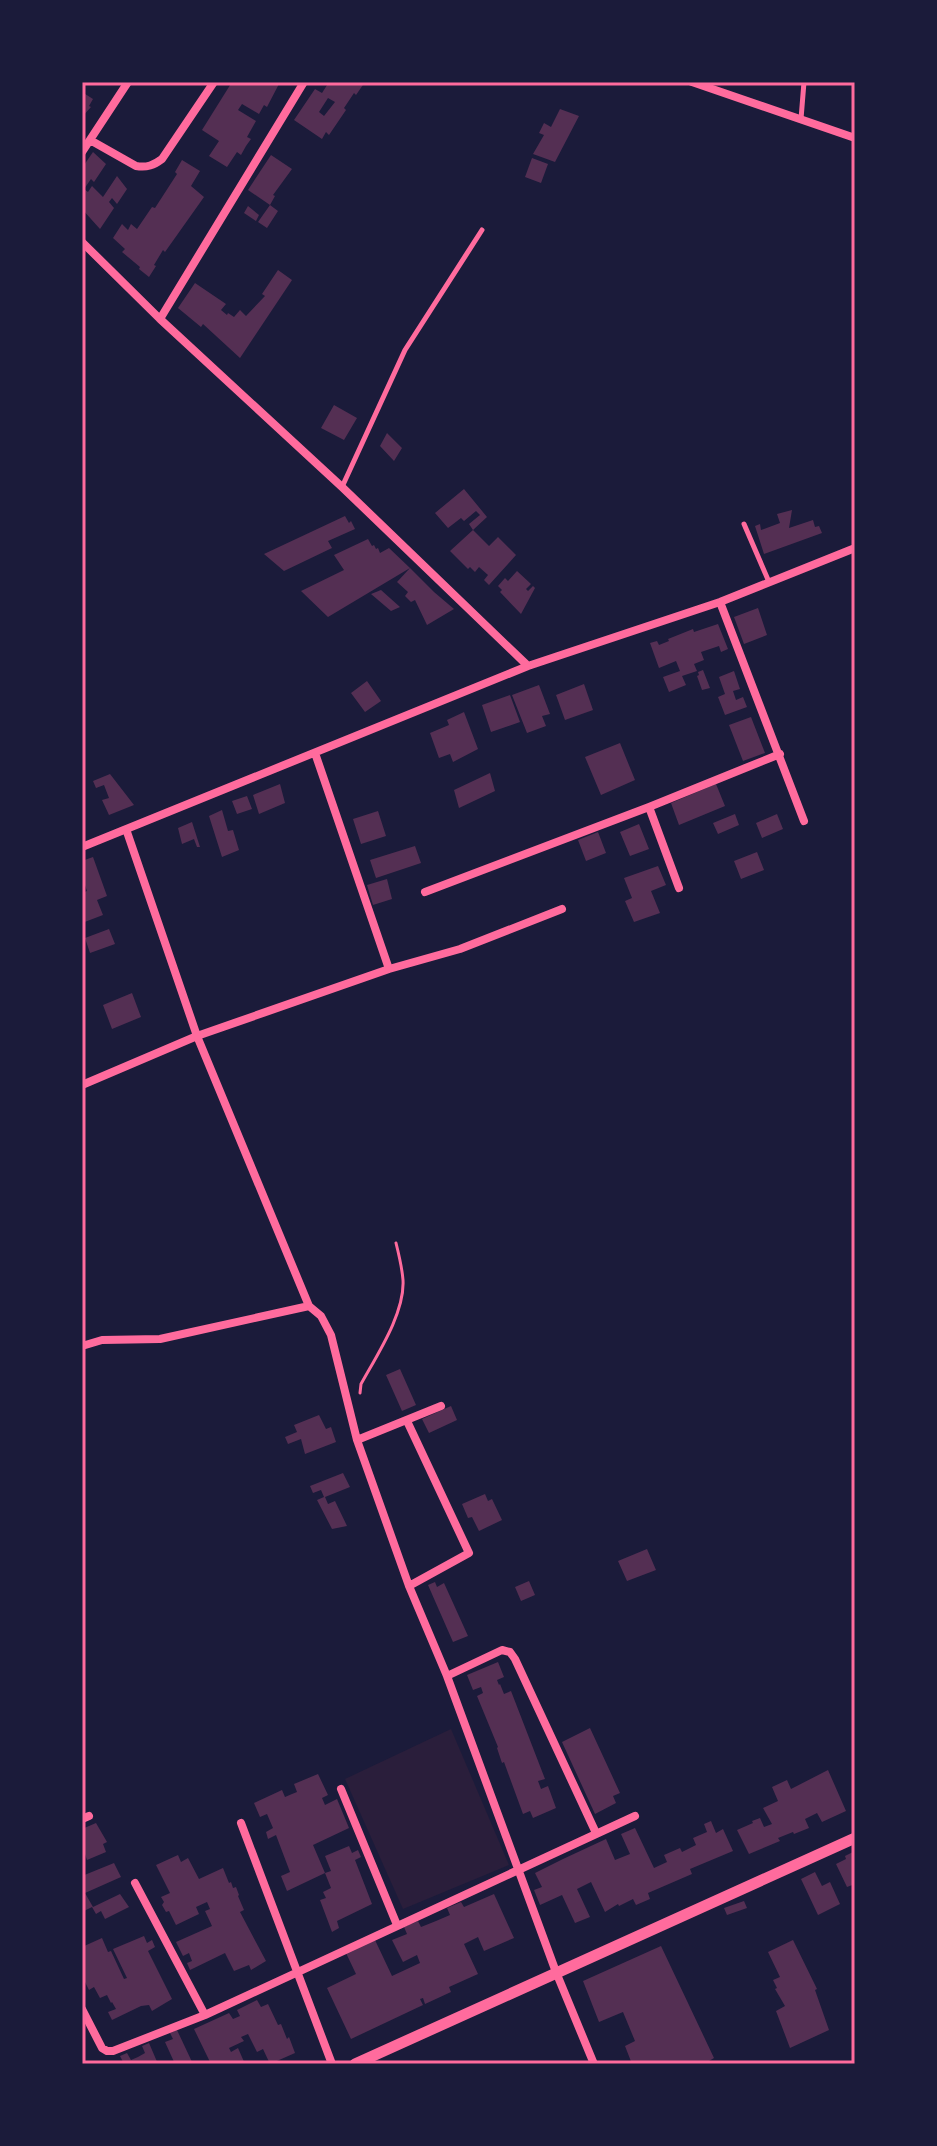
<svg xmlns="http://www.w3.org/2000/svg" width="937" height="2146" font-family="Georgia,serif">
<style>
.green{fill:#2a1e3b}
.building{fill:#542f53;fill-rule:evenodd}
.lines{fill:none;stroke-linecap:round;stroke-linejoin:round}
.path{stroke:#ff6b9d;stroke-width:3}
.service{stroke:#ff6b9d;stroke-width:5}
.minor{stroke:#ff6b9d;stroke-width:8}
.tertiary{stroke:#ff6b9d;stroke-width:11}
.neatline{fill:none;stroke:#ff6b9d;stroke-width:3}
</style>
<rect width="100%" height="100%" fill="#1b1b3a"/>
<path class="green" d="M451 1729 509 1865 403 1909 345 1779Z"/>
<path class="building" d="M232 82H280L267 107 264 105 259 114 242 104 238 110 256 121 247 137 251 139 246 146 241 155 237 152 227 167 209 156 219 141 202 130Z
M329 82H365L356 95 354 93 344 108 346 110 329 135 326 132 322 139 294 120 315 89 322 93ZM328 98 335 102 324 116 319 112Z
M82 92 93 99 89 106 91 107 82 117Z
M560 109 579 116 555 162 533 154 544 135 539 133 544 123 551 127Z
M93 152 106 164 94 182 91 179 84 189 88 192 92 186 103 197 117 176 127 189 117 204 112 198 109 202 114 208 100 229 82 209V168Z
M271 155 292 169 273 195 275 196 270 205 248 190Z
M532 158 548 164 541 183 525 177Z
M182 160 200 171 191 186 204 197 165 252 163 250 154 265 156 266 149 277 139 269 140 267 122 252 125 249 113 238 122 224 128 230 131 224 137 229 152 207 155 208 177 174 175 172Z
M270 205 278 211 267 228 258 222Z
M248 206 259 215 256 221 244 213Z
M278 270 292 280 240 358 203 324 201 327 178 308 195 283 226 304 221 310 227 315 228 313 234 317 240 310 246 316 265 296 262 294Z
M334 405 357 418 344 440 321 428Z
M387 433 402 448 394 461 380 446Z
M464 489 487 517 473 530 469 524 480 515 476 511 464 521 461 518 448 528 435 513Z
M792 510 789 528 813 520 815 527 819 526 822 533 764 554 755 526 760 524 761 530 780 523 777 514Z
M345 516 349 523 351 521 355 529 328 541 332 548 284 571 264 554Z
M473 530 489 546 498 537 516 555 489 585 484 580 488 575 479 567 475 572 470 567 468 569 450 551Z
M368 539 372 546 374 545 376 549 378 548 380 553 389 548 410 568 328 617 301 591 344 570 334 555Z
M410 568 434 592 454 609 427 625 415 600 411 602 405 596 408 592 397 582Z
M517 571 531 584 526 589 528 591 533 586 535 588 521 614 500 592 502 590 498 586 505 578 508 581Z
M381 590 400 607 391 611 371 594Z
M758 608 767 635 744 644 734 617Z
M718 624 728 649 721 652 719 646 701 652 704 660 694 664 697 671 682 676 686 685 669 692 663 677 680 671 676 661 659 668 650 643 657 641 659 645 669 641 668 639 693 629 694 632Z
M703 670 710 688 702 690 697 676 699 675 698 672Z
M734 671 740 689 733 691 736 700 743 697 747 707 725 715 718 697 725 694 719 677Z
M367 681 381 701 365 712 351 693Z
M584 684 593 710 565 720 556 695Z
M539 685 550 714 542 716 546 726 527 733 512 695Z
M510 695 520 722 491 732 482 705Z
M464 712 478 749 453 762 450 754 439 758 430 733 449 725 447 720Z
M751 717 765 753 743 761 729 725Z
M620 743 635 780 601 795 585 757Z
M490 773 495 791 459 808 454 790Z
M110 774 134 805 109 815 102 800 109 798 104 785 96 788 93 781Z
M280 784 285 803 259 814 253 795Z
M716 784 725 806 679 825 671 803Z
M247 796 252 809 237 814 232 801Z
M222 810 228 831 233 830 239 850 222 857 209 816Z
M378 811 386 836 361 844 353 819Z
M735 814 739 825 718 834 713 823Z
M777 814 783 829 762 838 756 823Z
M192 822 200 847H197L194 839 182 844 178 828Z
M639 824 649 849 630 856 620 832Z
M598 832 606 853 586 861 578 840Z
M415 846 421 863 376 878 370 860Z
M757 852 764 870 741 879 734 861Z
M93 857 107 896 97 900 103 915 82 923V893L87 891 82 876V861Z
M658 866 666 885 651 891 660 913 634 922 625 901 632 898 624 878Z
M387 879 392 899 373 905 367 885Z
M109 929 115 944 90 953 85 938Z
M132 993 141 1017 112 1029 103 1005Z
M400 1369 416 1405 402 1411 386 1375Z
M451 1406 457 1420 429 1433 422 1419Z
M319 1415 326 1429 331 1427 336 1442 305 1454 301 1439 288 1444 285 1437 297 1432 294 1425Z
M343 1473 350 1487 325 1497 328 1504 335 1501 347 1526 332 1529 317 1500 324 1497 321 1490 313 1493 310 1486Z
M485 1494 488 1501 492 1499 502 1520 479 1531 472 1517 468 1518 462 1504Z
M647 1549 656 1570 627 1581 618 1561Z
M529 1581 535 1595 521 1601 515 1587Z
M435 1582 437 1587 444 1583 468 1636 453 1642 428 1585Z
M498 1662 504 1677 497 1680 499 1685 500 1684 504 1694 511 1691 545 1779 538 1781 541 1789 548 1786 556 1808 533 1818 530 1811 523 1814 504 1762 502 1763 497 1748 498 1747 477 1696 483 1693 481 1687 473 1690 467 1675Z
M590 1728 620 1793 613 1796 616 1803 595 1814 562 1742Z
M828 1770 846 1811 822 1822 817 1813 805 1819 809 1828 794 1834 793 1832 778 1838 780 1841 749 1854 737 1830 753 1823 752 1821 760 1818 764 1827 772 1824 763 1808 778 1801 772 1787 787 1780 791 1789Z
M318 1774 328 1795 322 1798 325 1805 337 1799 349 1828 313 1845 325 1873 287 1891 281 1876 290 1872 279 1843 276 1835 268 1839 266 1832 273 1828 267 1814 260 1817 254 1803 282 1790 285 1797 292 1794 297 1792 294 1784Z
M711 1821 716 1833 723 1829 733 1851 690 1869 692 1874 648 1893 650 1899 636 1905 633 1899 619 1906 618 1904 605 1912 591 1882 577 1889 590 1917 575 1923 562 1895 540 1905 534 1890 542 1887 535 1873 563 1859 606 1839 615 1860 630 1854 621 1834 635 1828 654 1868 667 1862 664 1855 680 1848 682 1852 696 1845 693 1838 707 1832 704 1824Z
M96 1823 107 1842 103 1844 106 1852 87 1860 85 1854 82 1855V1829Z
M349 1846 352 1853 358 1850 361 1857 355 1860 372 1904 337 1921 339 1928 332 1932 320 1900 326 1898 323 1892 331 1888 325 1873 331 1871 325 1856Z
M853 1852 855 1856V1884L847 1887 836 1864 846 1859 845 1856Z
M178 1855 181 1862 188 1858 199 1879 223 1868 229 1883 231 1882 233 1888 236 1887 239 1895 238 1896 244 1910 240 1912 266 1961 251 1970 249 1965 234 1971 225 1953 190 1970 187 1963 192 1961 189 1953 183 1956 176 1942 212 1926 205 1911 210 1909 207 1902 196 1907 199 1914 176 1925 169 1911 166 1912 162 1905 164 1902 161 1897 170 1893 156 1865Z
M114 1863 121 1877 85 1893 82 1886V1876Z
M815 1872 822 1886 830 1882 840 1904 818 1915 801 1879Z
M85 1893 93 1907 120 1894 129 1907 105 1919 101 1911 96 1914 92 1907 82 1912V1895Z
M494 1894 514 1938 484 1951 478 1937 464 1944 478 1974 449 1987 451 1992 425 2004 423 1998 420 1999 423 2005 351 2039 327 1988 356 1974 346 1953 375 1940 392 1976 420 1963 417 1955 403 1962 392 1940 407 1934 404 1927 418 1921 421 1927 436 1921 450 1915 447 1908 461 1902 464 1907Z
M744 1901 747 1908 727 1915 724 1908Z
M144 1936 147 1943 152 1940 155 1947 148 1951 172 1999 152 2011 149 2005 141 2006 112 2020 108 2012 116 2009 112 2002 111 2003 107 1995 100 1998 94 1987 89 1990 82 1976V1947L102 1938 108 1952 111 1951 124 1979 127 1978 113 1949Z
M793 1940 817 1989 815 1990 829 2030 790 2048 776 2011 785 2006 775 1989 777 1988 773 1980 780 1977 768 1952Z
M661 1946 714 2058 704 2064H632L625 2046 635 2041 623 2012 599 2022 583 1981Z
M257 2000 261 2007 268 2004 278 2025 281 2024 287 2039 289 2037 295 2053 270 2064 263 2049 257 2052 248 2034 241 2037 244 2041 229 2048 231 2052 238 2048 245 2064H211L194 2029 229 2013 233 2019 240 2016 237 2010Z
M177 2030 193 2064H175L165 2042 173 2039 170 2033Z
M149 2043 158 2064H124L120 2056 127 2053 131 2060 138 2057 145 2053 142 2046Z"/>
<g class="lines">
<path class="path" d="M360 1393 361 1384C377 1355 405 1313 403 1280 402 1267 399 1255 396 1243"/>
<path class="service" d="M801 119 804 82
M342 487 405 350 482 230
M744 524 769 582"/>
<path class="minor" d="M692 82 855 138
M90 140 136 166C147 168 154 165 162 159L214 82
M82 152 128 82
M82 242 160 319 342 487 528 666
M160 319 304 82
M720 602 804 821
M315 753 389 969
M649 807 679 888
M126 829 197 1036 309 1306 321 1316 331 1335 357 1440 409 1586 447 1676 556 1972 594 2064
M82 847 528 666 720 602 855 548
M425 892 649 807 780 754
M82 1085 197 1036 389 969 460 949 562 909
M82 1346 102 1340 160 1339 309 1306
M407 1421 469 1553 409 1586
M357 1440 441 1406
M447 1676 502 1650 510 1652 515 1659 596 1833
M341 1789 397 1925
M82 1819 89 1816
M241 1823 332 2064
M135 1883 205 2015
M82 2009 102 2048 107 2051H113L205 2015 635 1816"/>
<path class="tertiary" d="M355 2064 855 1838"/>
</g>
<rect width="937" height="2146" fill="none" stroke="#1b1b3a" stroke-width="168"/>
<rect x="84" y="84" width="769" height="1978" class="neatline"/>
</svg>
